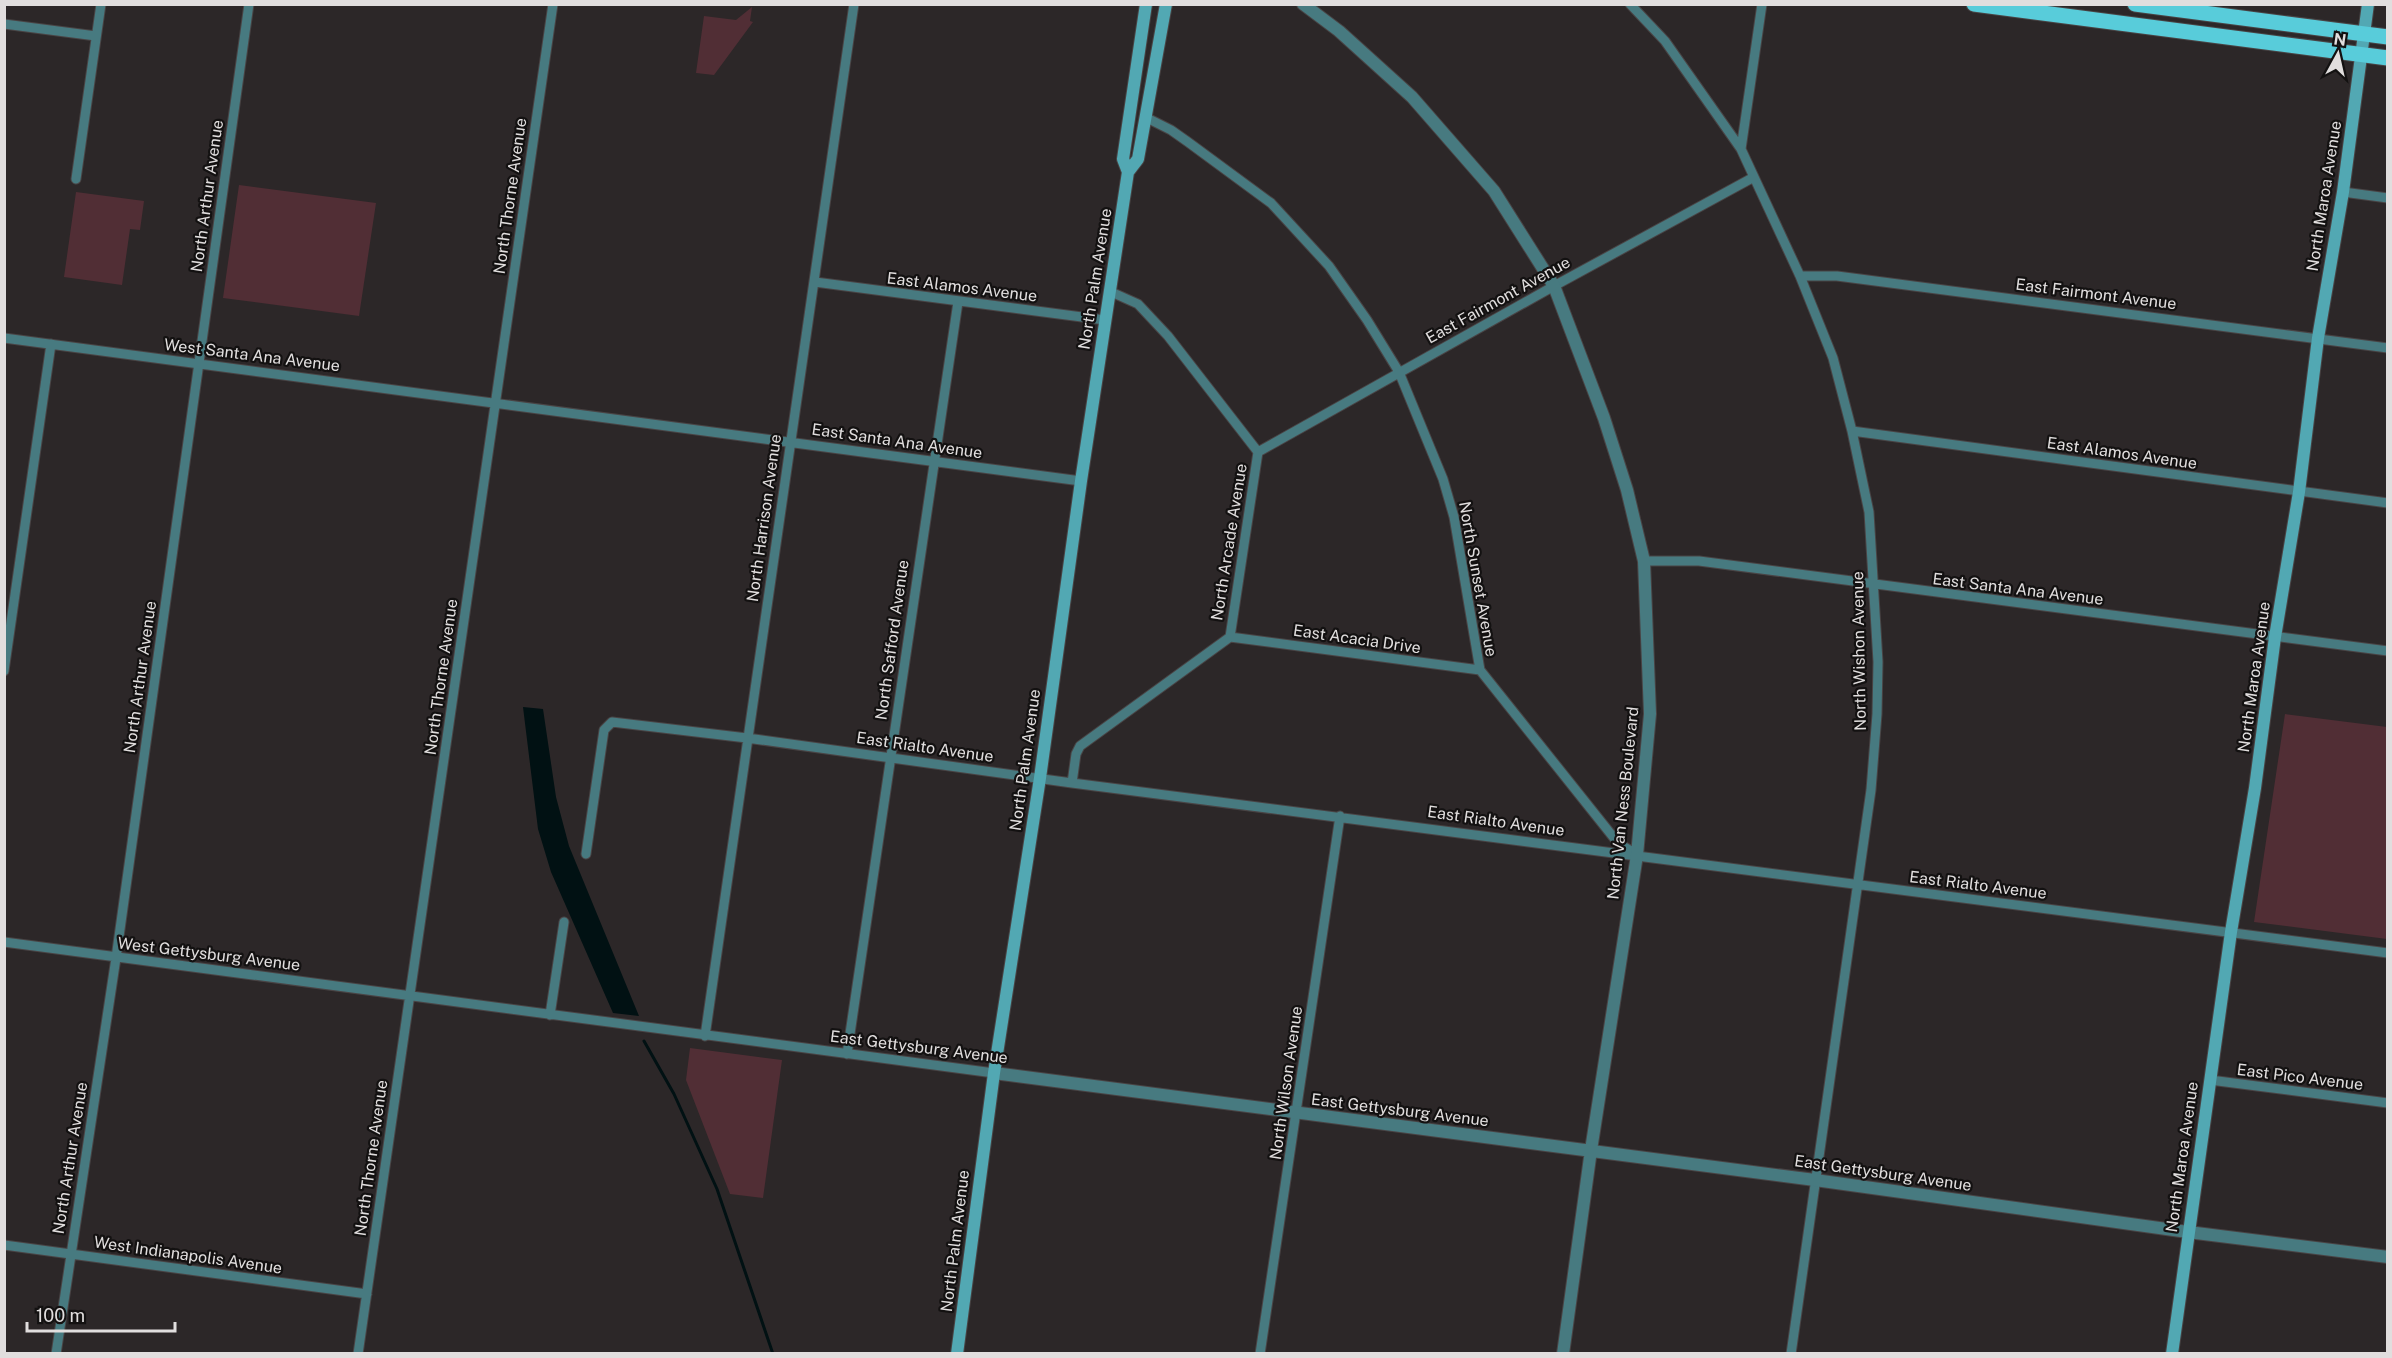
<svg xmlns="http://www.w3.org/2000/svg" width="2392" height="1358" font-family="'Public Sans',sans-serif">
<style>
.green{fill:#512e35}
.water{fill:#011113}
.lines{fill:none;stroke-linecap:round;stroke-linejoin:round}
.stream{stroke:#011113;stroke-width:3}
.minor-casing{stroke:#494445;stroke-width:11}
.tertiary-casing{stroke:#494445;stroke-width:14}
.secondary-casing{stroke:#494445;stroke-width:14}
.primary-casing{stroke:#494445;stroke-width:17}
.minor{stroke:#477a80;stroke-width:9}
.tertiary{stroke:#477a80;stroke-width:12}
.secondary{stroke:#52a8b3;stroke-width:12}
.primary{stroke:#58ccda;stroke-width:15}
.labels{text-anchor:middle;dominant-baseline:central;stroke-width:4.5;stroke-linejoin:round;paint-order:stroke}
.street-label{font-size:16px;fill:#e1dede;stroke:#131111}
</style>
<rect width="100%" height="100%" fill="#2c2728"/>
<path class="green" d="M752 7 750 21 753 22 714 75 696 73 704 16 736 20Z
M239 185 376 203 359 316 223 298Z
M76 192 144 201 140 230 130 229 122 285 64 277Z
M2285 714 2387 727V939L2254 922Z
M690 1048 782 1060 763 1198 730 1194 686 1080Z"/>
<path class="water" d="M523 707 543 709 556 797 569 846 639 1016 613 1013 551 872 538 829Z"/>
<g class="lines">
<path class="stream" d="M644 1041 674 1094 717 1189 773 1354"/>
<defs>
<path id="minor" d="M1630 4 1665 41 1741 149 1800 276 1833 358 1852 431 1869 512 1878 662 1877 714 1871 790 1791 1354
M4 24 96 36
M1145 117 1171 130 1188 142 1271 203 1329 266 1367 320 1399 372 1443 479 1454 517 1480 670 1618 843 1633 852
M1741 149 1762 4
M76 179 101 4
M2343 192 2388 198
M1800 276H1837L2388 348
M815 282 1105 320
M4 338 1081 481
M1852 431 2388 503
M1258 452 1554 286 1754 177
M1644 561H1699L2388 651
M1230 637 1480 670
M4 671 51 344
M1072 783 1076 754 1080 746 1230 637 1258 452 1168 336 1138 304 1109 291
M586 854 604 730 612 722 747 738 1072 783 2388 953
M4 942 994 1073
M550 1015 564 922
M705 1036 854 4
M847 1054 958 302
M2210 1080 2388 1103
M4 1245 367 1294
M56 1354 116 958 249 4
M358 1354 553 4
M1260 1354 1340 816"/>
<path id="tertiary" d="M1303 4 1339 31 1412 97 1494 191 1554 286 1604 418 1627 490 1644 561 1650 714 1637 855 1591 1150 1563 1354
M994 1073 1815 1180 2188 1232 2388 1257"/>
<path id="secondary" d="M1128 172 1138 159 1166 4
M957 1354 994 1073 1040 778 1081 481 1128 172 1123 159 1146 4
M2172 1354 2231 932 2255 788 2275 637 2299 492 2318 338 2343 192 2368 4"/>
<path id="primary" d="M1974 4 2388 58
M2135 4 2388 37"/>
</defs>
<use href="#minor" class="minor-casing"/>
<use href="#tertiary" class="tertiary-casing"/>
<use href="#secondary" class="secondary-casing"/>
<use href="#primary" class="primary-casing"/>
<use href="#minor" class="minor"/>
<use href="#tertiary" class="tertiary"/>
<use href="#secondary" class="secondary"/>
<use href="#primary" class="primary"/>
</g>
<g class="labels">
<g class="street-label">
<text transform="translate(207 196) rotate(-82)">North Arthur Avenue</text>
<text transform="translate(510 196) rotate(-82)">North Thorne Avenue</text>
<text transform="translate(2324 196) rotate(-81)">North Maroa Avenue</text>
<text transform="translate(1095 279) rotate(-81)">North Palm Avenue</text>
<text transform="translate(962 287) rotate(7)">East Alamos Avenue</text>
<text transform="translate(2096 294) rotate(7)">East Fairmont Avenue</text>
<text transform="translate(1498 300) rotate(-29)">East Fairmont Avenue</text>
<text transform="translate(252 355) rotate(7)">West Santa Ana Avenue</text>
<text transform="translate(897 441) rotate(8)">East Santa Ana Avenue</text>
<text transform="translate(2122 453) rotate(8)">East Alamos Avenue</text>
<text transform="translate(764 518) rotate(-82)">North Harrison Avenue</text>
<text transform="translate(1229 542) rotate(-81)">North Arcade Avenue</text>
<text transform="translate(1478 579) rotate(80)">North Sunset Avenue</text>
<text transform="translate(2018 589) rotate(7)">East Santa Ana Avenue</text>
<text transform="translate(1357 639) rotate(8)">East Acacia Drive</text>
<text transform="translate(892 640) rotate(-82)">North Safford Avenue</text>
<text transform="translate(1859 651) rotate(-91)">North Wishon Avenue</text>
<text transform="translate(140 677) rotate(-82)">North Arthur Avenue</text>
<text transform="translate(441 677) rotate(-82)">North Thorne Avenue</text>
<text transform="translate(2254 677) rotate(-82)">North Maroa Avenue</text>
<text transform="translate(925 747) rotate(8)">East Rialto Avenue</text>
<text transform="translate(1025 760) rotate(-82)">North Palm Avenue</text>
<text transform="translate(1623 803) rotate(-84)">North Van Ness Boulevard</text>
<text transform="translate(1496 821) rotate(8)">East Rialto Avenue</text>
<text transform="translate(1978 885) rotate(7)">East Rialto Avenue</text>
<text transform="translate(209 954) rotate(7)">West Gettysburg Avenue</text>
<text transform="translate(919 1047) rotate(7)">East Gettysburg Avenue</text>
<text transform="translate(2300 1077) rotate(7)">East Pico Avenue</text>
<text transform="translate(1286 1083) rotate(-82)">North Wilson Avenue</text>
<text transform="translate(1400 1110) rotate(7)">East Gettysburg Avenue</text>
<text transform="translate(2182 1157) rotate(-82)">North Maroa Avenue</text>
<text transform="translate(70 1158) rotate(-81)">North Arthur Avenue</text>
<text transform="translate(371 1158) rotate(-82)">North Thorne Avenue</text>
<text transform="translate(1883 1173) rotate(8)">East Gettysburg Avenue</text>
<text transform="translate(955 1241) rotate(-83)">North Palm Avenue</text>
<text transform="translate(188 1255) rotate(8)">West Indianapolis Avenue</text>
</g>
</g>
<rect width="2392" height="1358" fill="none" stroke="#e1dede" stroke-width="12"/>
<g transform="translate(2338 54) rotate(8)" stroke="#131111" stroke-width="4.5" paint-order="stroke">
<path d="M0-4.5L10 22L0 15L-10 22Z" fill="#e1dede"/>
<text y="-9" font-size="16" font-weight="bold" text-anchor="middle" fill="#e1dede">N</text>
</g>
<path d="M27 1322v9h148v-9" fill="none" stroke="#e1dede" stroke-width="3"/>
<text x="36" y="1322" font-size="18" fill="#e1dede" stroke="#131111" stroke-width="4.5" paint-order="stroke">100 m</text>
</svg>
